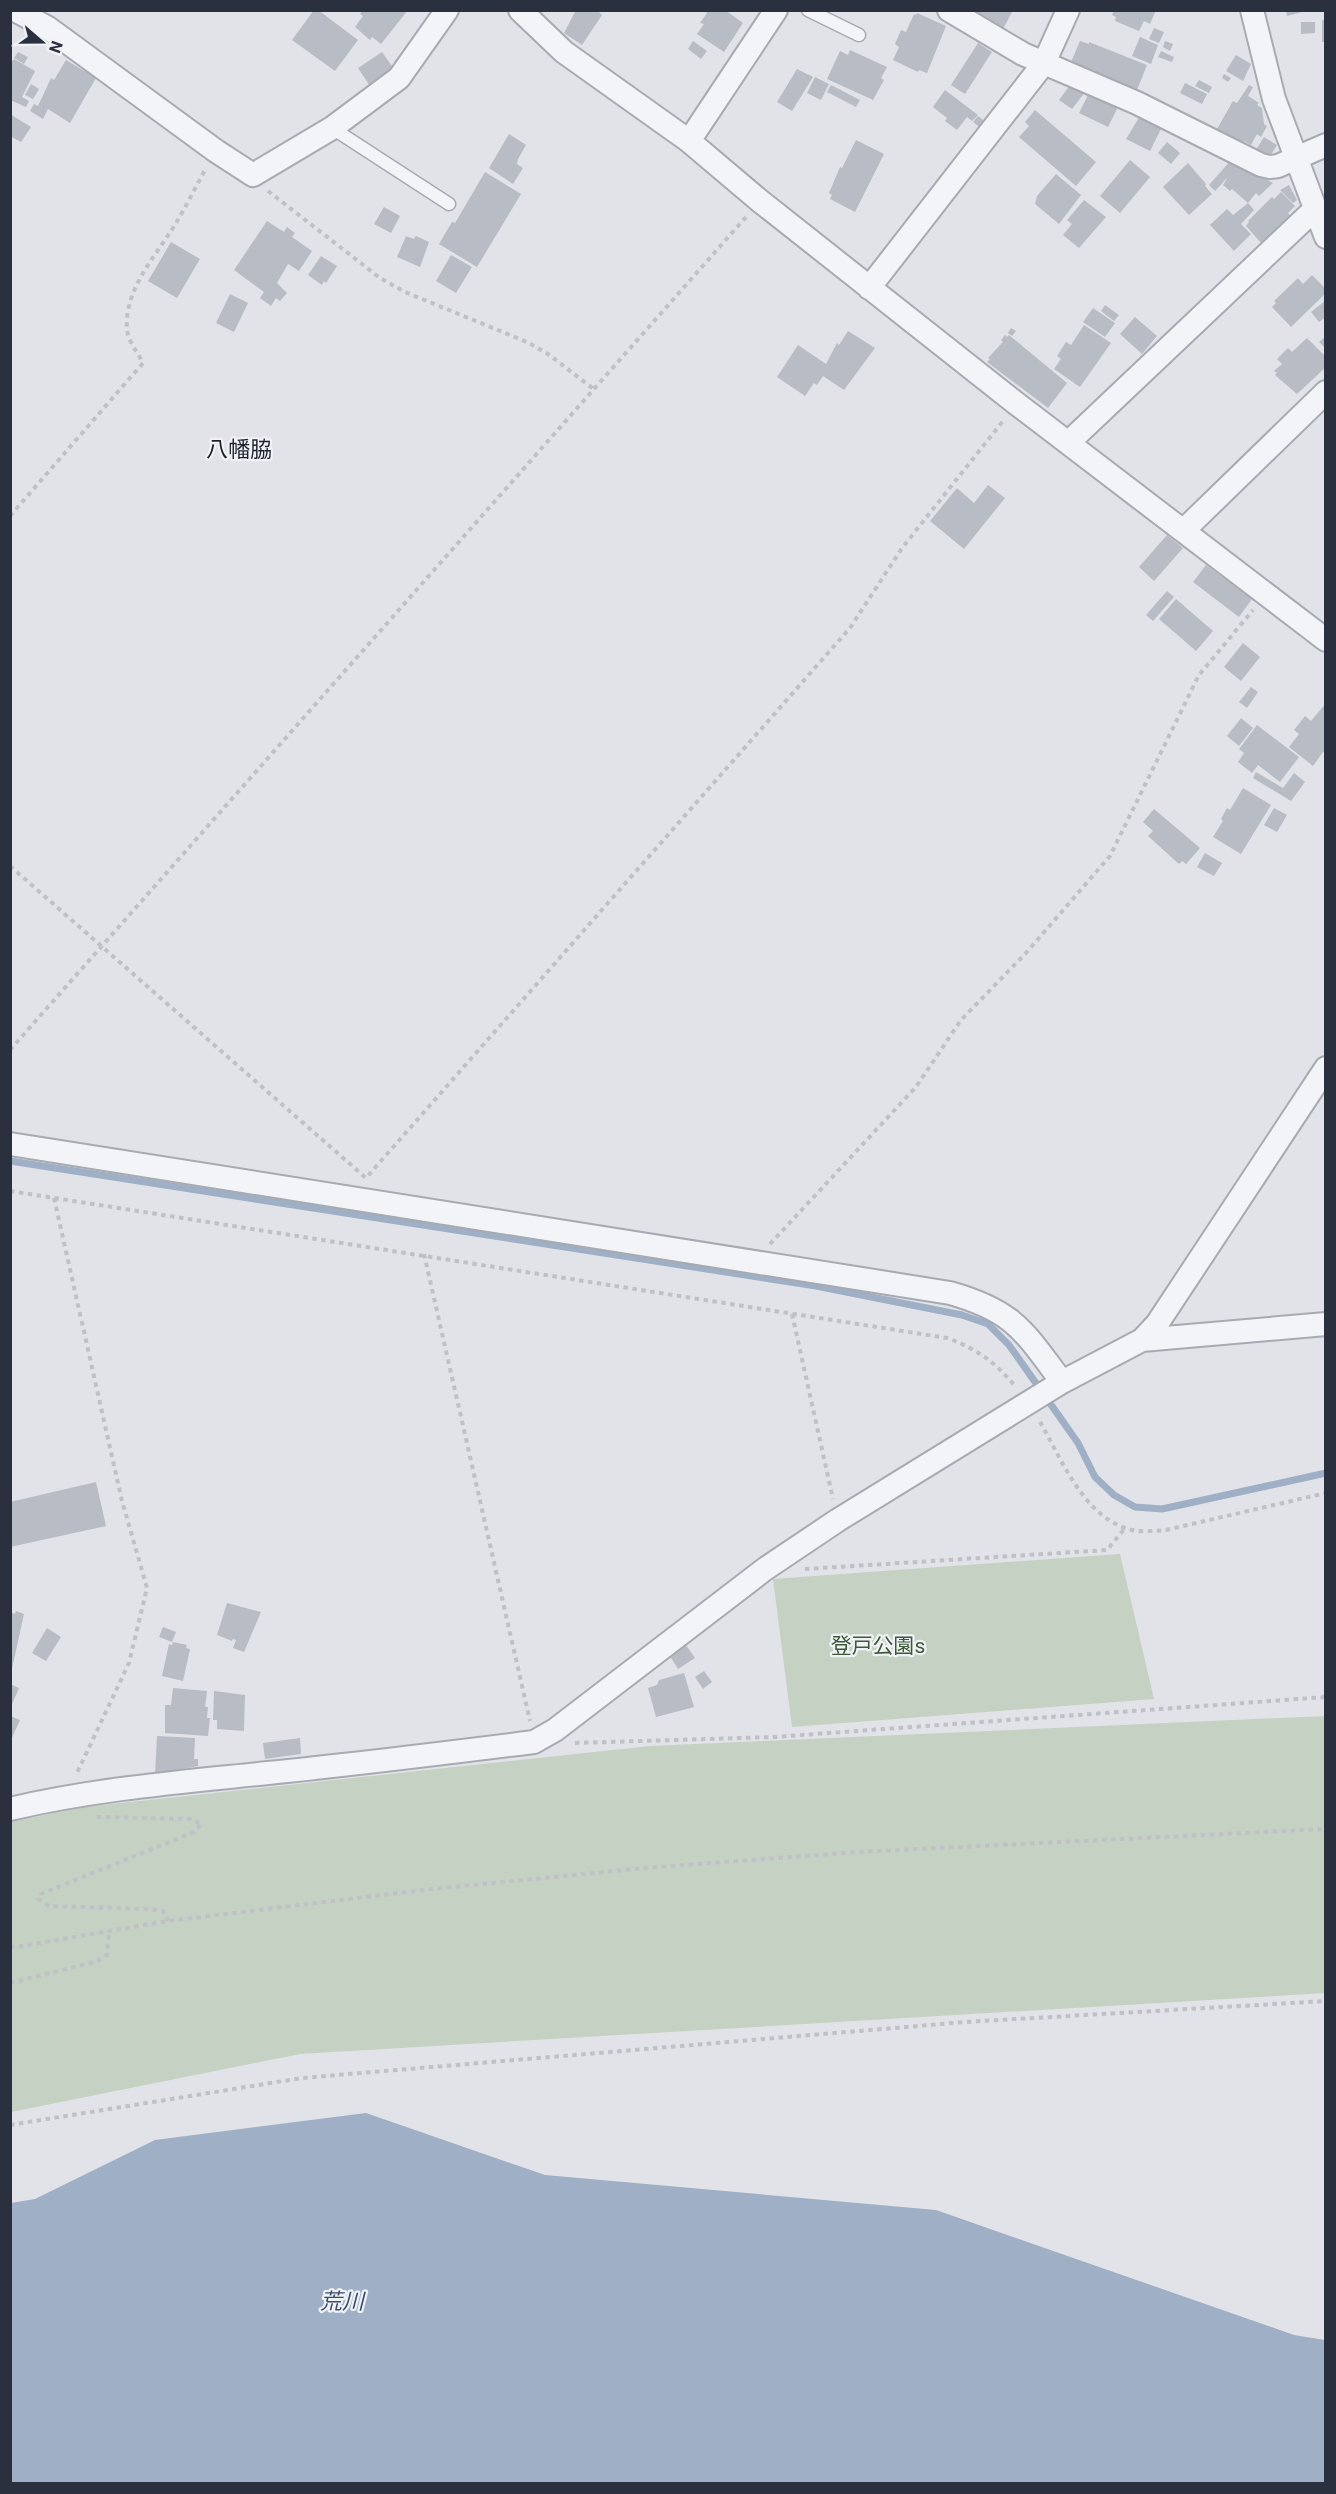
<svg xmlns="http://www.w3.org/2000/svg" width="1336" height="2494" font-family="Roboto,'Noto Sans JP',sans-serif">
<style>
.green{fill:#c5d1c3}
.water{fill:#9fafc5}
.lines{fill:none;stroke-linecap:round;stroke-linejoin:round}
.stream{stroke:#9fafc5;stroke-width:7}
.building{fill:#b8bcc4}
.service-casing{stroke:#a7aab2;stroke-width:15}
.minor-casing{stroke:#a7aab2;stroke-width:26}
.path{stroke:#bfc1c7;stroke-width:4;stroke-dasharray:4.5 4.5;stroke-linecap:butt}
.service{stroke:#f3f4f7;stroke-width:12}
.minor{stroke:#f3f4f7;stroke-width:22}
.labels{text-anchor:middle;dominant-baseline:central;stroke-width:4.5;stroke-linejoin:round;paint-order:stroke}
.park-label{font-size:21px;fill:#3d5939;stroke:#f0f2f6}
.neighbourhood-label{font-size:22px;fill:#1d222f;stroke:#f0f2f6}
.water-label{font-size:22px;font-style:italic;fill:#394d6e;stroke:#f0f2f6}
</style>
<rect width="100%" height="100%" fill="#e1e3e8"/>
<path class="green" d="M1120 1554 1154 1699 792 1727 773 1579Z
M1325 1716V1993L300 2054 11 2112V1822L84 1807 650 1746Z"/>
<path class="water" d="M366 2113 545 2175 936 2210 1294 2335 1325 2340V2483H11V2203L35 2199 155 2140Z"/>
<g class="lines">
<path class="stream" d="M10 1161 816 1286 962 1315 988 1324 1009 1345 1078 1443 1095 1477 1114 1495 1135 1507 1162 1509 1326 1473"/>
</g>
<path class="building" d="M314 10H318L358 40 335 71 292 40Z
M363 10H408L381 44 372 37 370 40 355 27 363 16 360 14Z
M576 10H597L602 15 582 45 564 33Z
M704 10H725L743 23 724 52 697 34 704 24 700 23 707 13Z
M965 10H1013L1003 29Z
M1114 10H1156L1150 24 1144 21 1139 31 1115 21 1116 17 1112 15Z
M1286 10H1306V11L1287 16Z
M917 13 946 26 927 73 919 70 918 72 893 60 899 47 895 44 901 30 906 32 914 14 916 15Z
M1322 20H1326V42H1322Z
M1301 22H1315V33L1301 34Z
M1154 28 1164 32 1159 43 1149 39Z
M1140 37 1158 45 1151 64 1132 56Z
M693 41 707 51 701 59 688 49Z
M1080 41 1089 44V42L1147 65 1137 90 1080 68V66L1071 62Z
M1165 41 1173 44 1170 51 1163 47Z
M978 43 992 52 965 94 951 85Z
M850 50 887 67 881 78 884 80 873 100 827 79 840 51 848 55Z
M1161 51 1174 57 1172 62 1158 57Z
M18 52 28 57 24 64 14 58Z
M382 52 394 69 370 86 358 68Z
M1236 55 1251 64 1243 81 1226 71Z
M10 59 13 61 14 59 35 71 22 97 29 101 26 107 10 100Z
M66 60 96 78 70 123 48 109 43 119 30 111 34 104 38 106 51 78 54 80Z
M797 69 813 77 792 111 777 102Z
M1224 74 1231 78 1228 82 1222 78Z
M815 77 829 84 821 100 807 93Z
M1199 80 1212 87 1209 93 1195 86Z
M1073 81 1086 91 1072 109 1059 100Z
M1185 83 1207 94 1202 104 1180 93Z
M31 84 39 89 33 99 25 95Z
M831 85 860 100 856 107 827 92Z
M1249 85 1253 87 1248 96 1259 103 1257 105 1262 108 1264 124 1267 126 1261 137 1257 134 1251 145 1244 141 1242 144 1217 129 1233 101 1237 103Z
M945 90 978 115 972 121 967 117 957 130 945 121 947 118 933 107Z
M1090 91 1119 105 1108 127 1079 113Z
M1035 110 1096 162 1076 186 1019 137 1029 126 1025 122Z
M10 114 31 127 21 142 10 136Z
M978 116 987 123 982 129 973 122Z
M1140 116 1162 127 1150 151 1126 139Z
M509 134 526 145 518 159 517 164 523 168 513 184 489 168Z
M1264 137 1277 145 1269 158 1256 150Z
M856 140 884 154 855 212 830 199 832 195 829 193 840 167 842 168Z
M1167 142 1180 153 1171 164 1158 153Z
M1232 159 1273 183 1259 196 1256 193 1248 203 1232 189 1230 191 1223 185 1228 177 1215 191 1209 185Z
M1130 160 1150 177 1120 213 1100 196Z
M1188 163 1206 184 1205 186 1212 194 1189 215 1163 187Z
M485 172 521 194 477 267 439 244 452 222 455 223Z
M1056 174 1081 195 1059 224 1035 204 1037 196Z
M1289 185 1297 200 1293 203 1280 190Z
M1281 192 1295 206 1288 213 1293 219 1263 245 1246 226 1249 222 1248 221 1272 197 1274 199Z
M1084 200 1106 217 1079 248 1063 235 1072 224 1067 220Z
M1248 203 1254 210 1241 224 1251 234 1234 251 1210 225 1227 209 1233 215Z
M384 207 400 216 391 233 374 224Z
M267 221 284 232 287 227 295 233 292 237 312 251 299 271 288 264 277 283 287 293 280 301 276 298 271 306 260 298 264 292 234 270Z
M406 236 414 239 416 236 429 242 420 267 397 257Z
M171 242 200 259 177 298 148 281Z
M451 255 472 267 456 293 436 281Z
M321 256 337 266 326 283 324 281 322 285 308 275Z
M1312 275 1326 289V293L1291 327 1272 307 1276 303 1274 301 1298 278 1303 284Z
M230 294 248 303 234 332 216 323Z
M1326 300V317L1319 322 1311 312Z
M1105 305 1119 315 1114 321 1101 311Z
M1093 308 1115 323 1105 337 1083 322Z
M1135 317 1157 336 1142 354 1120 334Z
M1084 325 1111 343 1080 387 1054 369 1061 359 1057 356 1066 342 1071 345Z
M1011 328 1016 331 1012 336 1008 333Z
M848 331 875 348 844 390 823 376 817 385 814 383 805 396 777 377 798 345 826 364 837 343 839 345Z
M1005 335 1007 337 1009 335 1067 383 1048 408 987 362 990 359 988 358 1003 342 1001 340Z
M1326 336V349L1319 342Z
M1307 338 1326 357V367L1297 394 1275 375 1277 373 1274 371 1282 364 1277 359 1288 348 1292 352Z
M988 485 1005 498 964 549 930 521 957 488 974 503Z
M1167 535 1183 548 1154 581 1139 567Z
M1206 565 1252 599 1239 617 1193 582Z
M1167 591 1174 597 1153 621 1146 615Z
M1176 599 1213 631 1196 651 1159 619Z
M1243 643 1260 657 1241 681 1224 667Z
M1251 687 1258 692 1247 708 1239 702Z
M1326 703V753L1323 752 1313 766 1289 747 1299 734 1294 730 1305 716 1311 721Z
M1241 718 1253 728 1239 746 1227 736Z
M1257 725 1299 757 1280 782 1258 765 1252 773 1238 762 1244 753 1239 749Z
M1256 772 1283 788 1294 773 1305 782 1291 801 1253 778Z
M1243 788 1271 805 1241 854 1213 837 1223 821 1221 819 1227 808 1230 810Z
M1274 808 1287 815 1277 832 1264 825Z
M1154 809 1200 848 1186 864 1182 861 1179 864 1148 836 1153 831 1143 822Z
M1205 853 1222 863 1214 876 1197 867Z
M96 1482 106 1526 10 1547V1502Z
M227 1603 261 1612 244 1652 233 1648 236 1640 233 1639 232 1641 217 1635Z
M16 1611 24 1614 11 1673 10 1612 15 1614Z
M163 1627 176 1632 172 1642 159 1637Z
M47 1628 61 1637 46 1661 32 1653Z
M173 1642 187 1645 186 1648 190 1649 183 1681 162 1676 169 1644 172 1645Z
M686 1645 695 1658 678 1669 670 1656Z
M704 1671 712 1682 703 1689 695 1677Z
M684 1673 694 1707 656 1717 648 1688 657 1685 659 1680Z
M10 1684 19 1688 10 1709Z
M173 1688 207 1691 205 1707H208L207 1718H210L208 1736 165 1733V1705H171Z
M214 1691 245 1695 244 1731 217 1729V1720H213Z
M10 1716 20 1720 10 1742Z
M157 1736 195 1738 194 1759H198V1766L155 1774Z
M300 1738 301 1754 265 1759 263 1743Z"/>
<g class="lines">
<defs>
<path id="service" d="M808 10 859 35
M332 128 449 204"/>
<path id="minor" d="M15 10 48 28 216 151 253 175 332 128 399 78 447 10
M520 10 564 52 689 141 760 201 1017 404 1326 640
M949 10 1023 54 1137 103 1261 165 1270 167 1278 166 1326 145
M1252 10 1274 99 1326 237
M689 141 776 10
M869 288 1044 63 1068 10
M1069 442 1315 209
M1184 530 1326 392
M10 1144 950 1293C1014 1311 1024 1331 1062 1382
M1142 1340 1157 1324 1326 1068
M10 1809C94 1789 182 1782 268 1773 357 1764 446 1753 534 1742L555 1730 765 1569 838 1520 1062 1382 1142 1340 1326 1324"/>
</defs>
<use href="#service" class="service-casing"/>
<use href="#minor" class="minor-casing"/>
<path class="path" d="M268 191 380 278 405 292 527 342 548 354 595 390
M10 516 143 363C138 353 128 341 127 330 124 292 152 260 171 231 184 211 194 190 205 170
M10 866 366 1178 850 628 902 548 1003 421
M10 1050 746 217
M10 1191 947 1338C977 1349 994 1361 1015 1386
M54 1198 122 1501 147 1588 129 1663 76 1775
M770 1244 916 1087 961 1020 1026 953 1110 856 1199 675 1253 610
M424 1254 530 1721
M792 1314 833 1499
M1040 1422C1061 1458 1082 1513 1125 1528 1138 1533 1153 1531 1166 1530L1326 1493
M805 1569 1107 1550 1125 1528
M575 1743 774 1737 1326 1697
M97 1817 191 1819 202 1824 194 1832 41 1894 38 1899 49 1906 150 1909 163 1911 168 1921
M10 1948 168 1921 432 1889 645 1868 857 1852 1326 1829
M10 1983 98 1961 107 1955 109 1931
M10 2125 302 2078 965 2022 1326 2001"/>
<use href="#service" class="service"/>
<use href="#minor" class="minor"/>
</g>
<g class="labels">
<g class="park-label">
<text x="878" y="1646">登戸公園s</text>
</g>
<g class="neighbourhood-label">
<text x="239" y="449">八幡脇</text>
</g>
<g class="water-label">
<text x="342" y="2301">荒川</text>
</g>
</g>
<rect width="1336" height="2494" fill="none" stroke="#2b303e" stroke-width="24"/>
<g transform="translate(42 42) rotate(110)" stroke="#f0f2f6" stroke-width="4.5" paint-order="stroke">
<path d="M0-4.5L10 22L0 15L-10 22Z" fill="#2b303e"/>
<text y="-9" font-size="16" font-weight="bold" text-anchor="middle" fill="#2b303e">N</text>
</g>
</svg>
